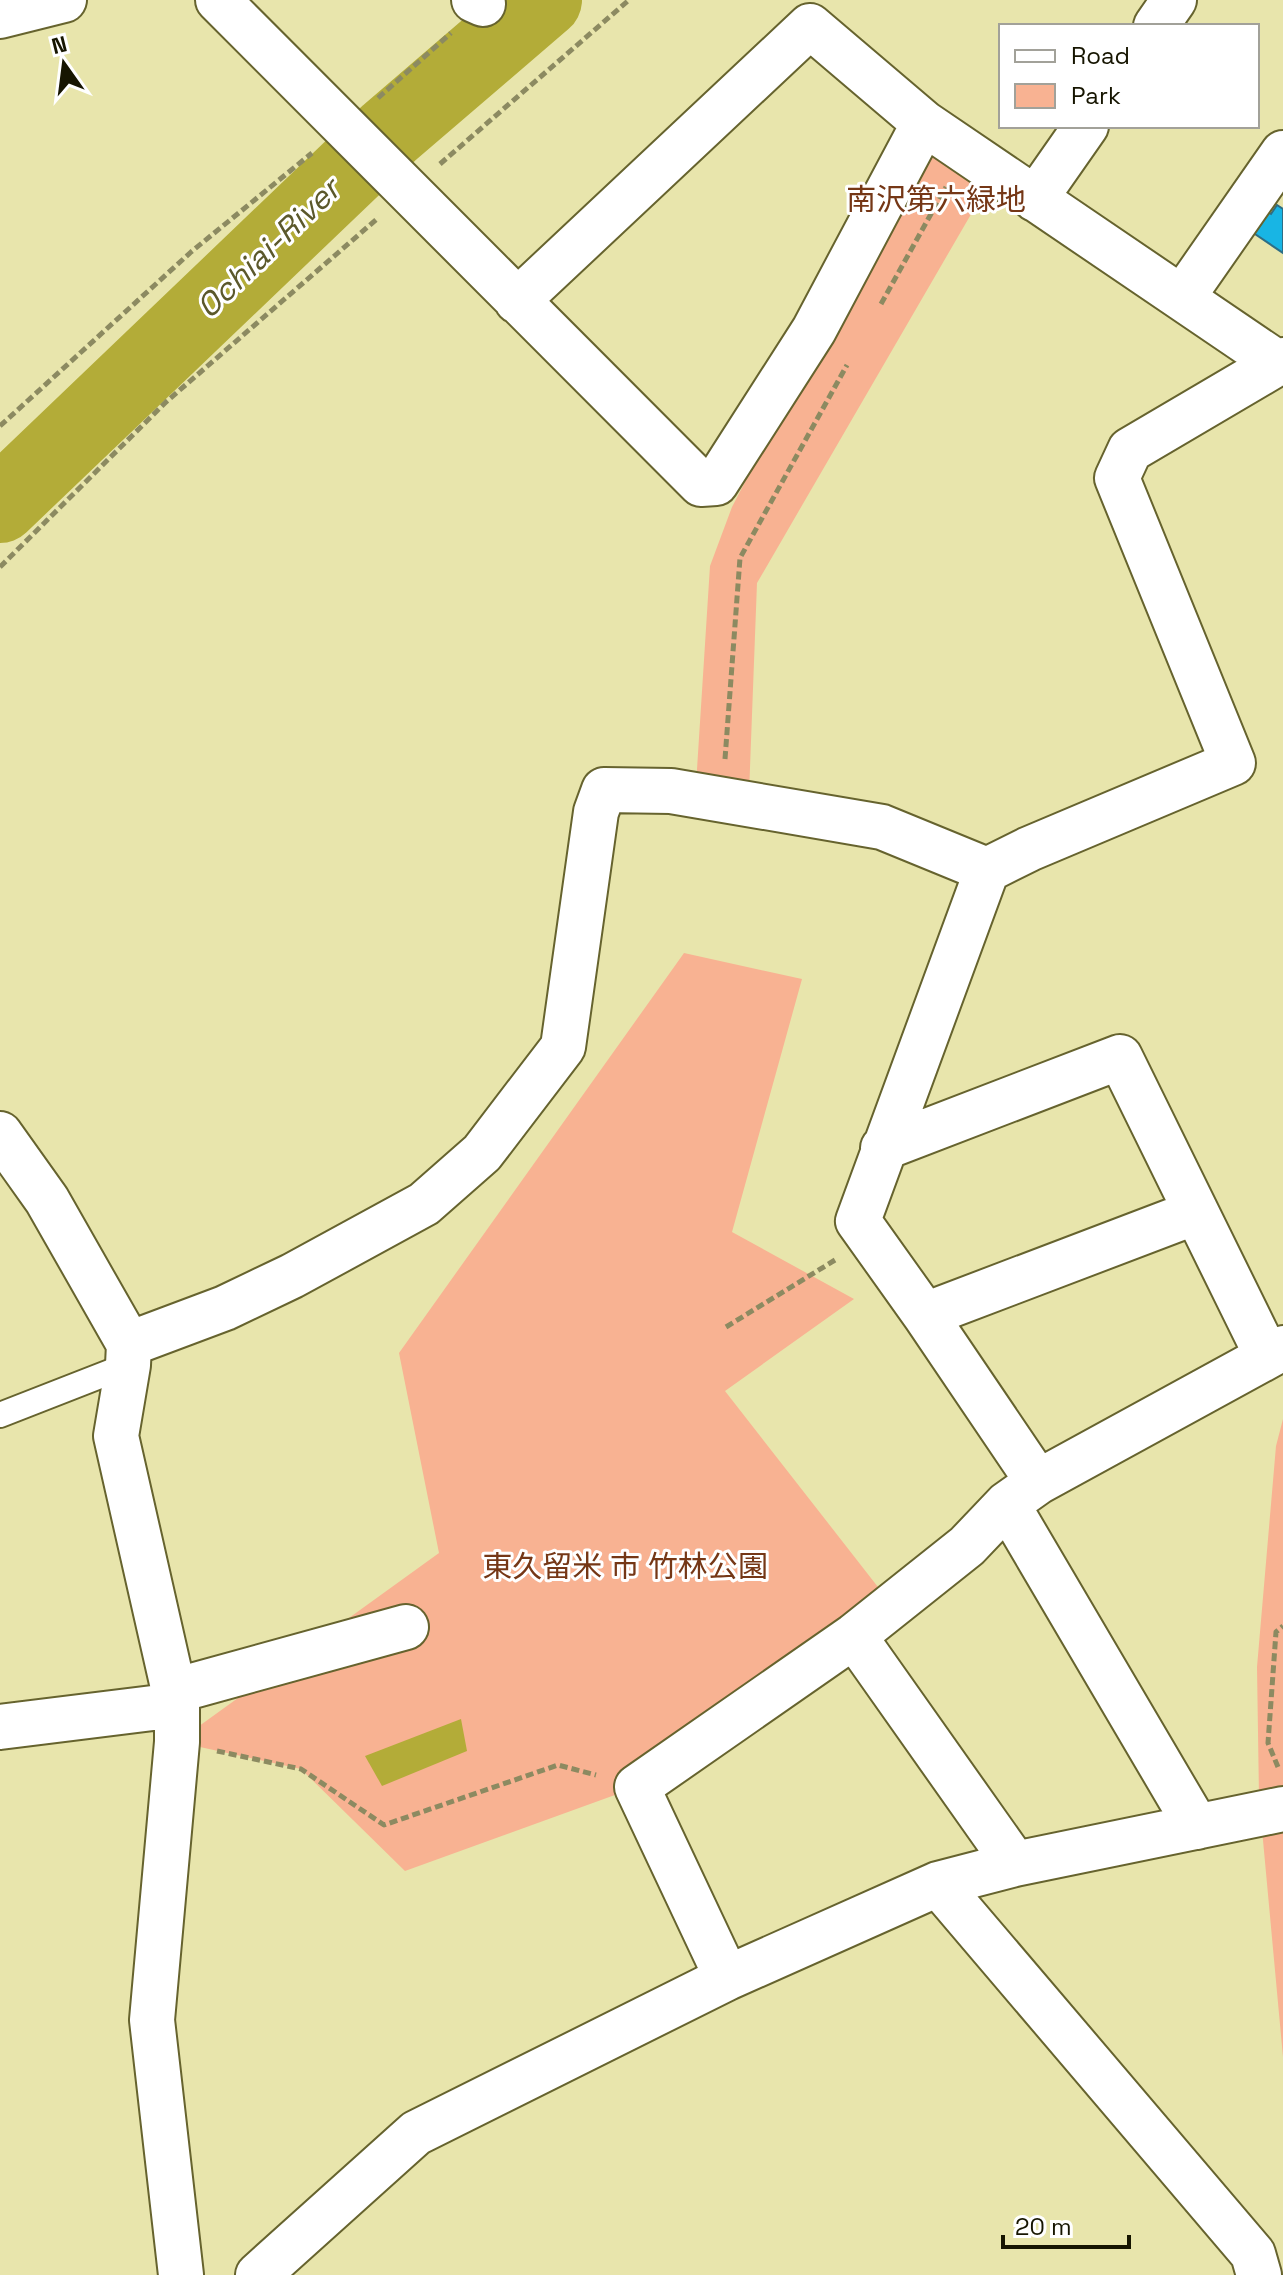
<svg xmlns="http://www.w3.org/2000/svg" width="1283" height="2275" font-family="'Space Grotesk','Noto Sans JP',sans-serif">
<style>
.green{fill:#f8b292}
.water{fill:#b3ac38}
.lines{fill:none;stroke-linecap:round;stroke-linejoin:round}
.river{stroke:#b3ac38;stroke-width:76}
.building{fill:#18b5e4;stroke:#2e6e85;stroke-width:2}
.lane-casing{stroke:#66632e;stroke-width:28}
.street-casing{stroke:#66632e;stroke-width:48}
.path{stroke:#8c8a61;stroke-width:5;stroke-dasharray:8 4;stroke-linecap:butt}
.lane{stroke:#fff;stroke-width:24}
.street{stroke:#fff;stroke-width:44}
.labels{text-anchor:middle;dominant-baseline:central;stroke-width:6;stroke-linejoin:round;paint-order:stroke}
.park-label{font-size:30px;fill:#753716;stroke:#fff}
.water-label{font-size:32px;font-style:italic;fill:#5b582b;stroke:#fff}
</style>
<rect width="100%" height="100%" fill="#e8e5ac"/>
<path class="green" d="M921 145 988 185 757 583 749 794 696 785 710 566 732 507Z
M684 953 802 979 732 1232 854 1299 725 1391 892 1605 637 1787 405 1871 301 1769 177 1742 439 1553 399 1353Z
M1283 1419V2057L1259 1797 1257 1667 1276 1446Z"/>
<path class="water" d="M461 1719 467 1751 382 1786 365 1756Z"/>
<g class="lines">
<path class="river" d="M0 505 389 133 544 0"/>
</g>
<path class="building" d="M1277 205 1283 209V253L1252 232 1266 211 1271 214Z"/>
<g class="lines">
<defs>
<path id="lane" d="M0 1415 128 1365"/>
<path id="street" d="M218 0 701 484 716 483 814 330 924 123
M474 0 483 4
M0 16 64 0
M1156 26 1174 0
M1035 199 1086 126
M1182 298 1283 153
M517 301 810 26 924 123 1279 364
M0 1134 47 1200 129 1344 128 1365 116 1436 177 1705V1742L152 2020 181 2275
M883 1148 1120 1057 1267 1356
M925 1315 1196 1212
M129 1344 225 1308 292 1276 424 1204 482 1153 563 1047 596 812 604 790 671 791 882 827 987 870
M1038 1482 925 1315 858 1221 987 870 1029 849 1233 763 1117 478 1130 450 1283 360
M1007 1504 1197 1827
M854 1636 1015 1864
M174 1691 406 1627
M0 1727 177 1705
M938 1884 1253 2254 1259 2275
M727 1978 637 1787 854 1636 967 1546 1007 1504 1038 1482 1283 1348
M258 2275 416 2133 727 1978 938 1884 1015 1864 1283 1809"/>
</defs>
<use href="#lane" class="lane-casing"/>
<use href="#street" class="street-casing"/>
<path class="path" d="M378 98 451 33
M440 164 629 0
M881 304 946 187
M0 426 191 252 312 153
M0 567 166 402 378 218
M725 759 740 558 847 365
M726 1327 835 1260
M217 1751 301 1769 384 1825 558 1765 596 1775
M1278 1767 1268 1743 1276 1632 1283 1626"/>
<use href="#lane" class="lane"/>
<use href="#street" class="street"/>
</g>
<g class="labels">
<g class="park-label">
<text x="936" y="199">南沢第六緑地</text>
<text x="625" y="1566">東久留米 市 竹林公園</text>
</g>
<g class="water-label">
<text transform="translate(268 248) rotate(-44)">Ochiai-River</text>
</g>
</g>
<rect x="999" y="24" width="260" height="104" fill="#ffffff" stroke="#a2a199" stroke-width="2"/>
<rect x="1015" y="50" width="40" height="12" fill="#ffffff" stroke="#a2a199" stroke-width="2"/>
<text x="1071" y="64" font-size="24" fill="#161501">Road</text>
<rect x="1015" y="84" width="40" height="24" fill="#f8b292" stroke="#a2a199" stroke-width="2"/>
<text x="1071" y="104" font-size="24" fill="#161501">Park</text>
<g transform="translate(64 64) rotate(346)" stroke="#ffffff" stroke-width="6" paint-order="stroke">
<path d="M0-6L14 30L0 20L-14 30Z" fill="#161501"/>
<text y="-12" font-size="22" font-weight="bold" text-anchor="middle" fill="#161501">N</text>
</g>
<path d="M1003 2235v12h126v-12" fill="none" stroke="#161501" stroke-width="4"/>
<text x="1015" y="2235" font-size="24" fill="#161501" stroke="#ffffff" stroke-width="6" paint-order="stroke">20 m</text>
</svg>
